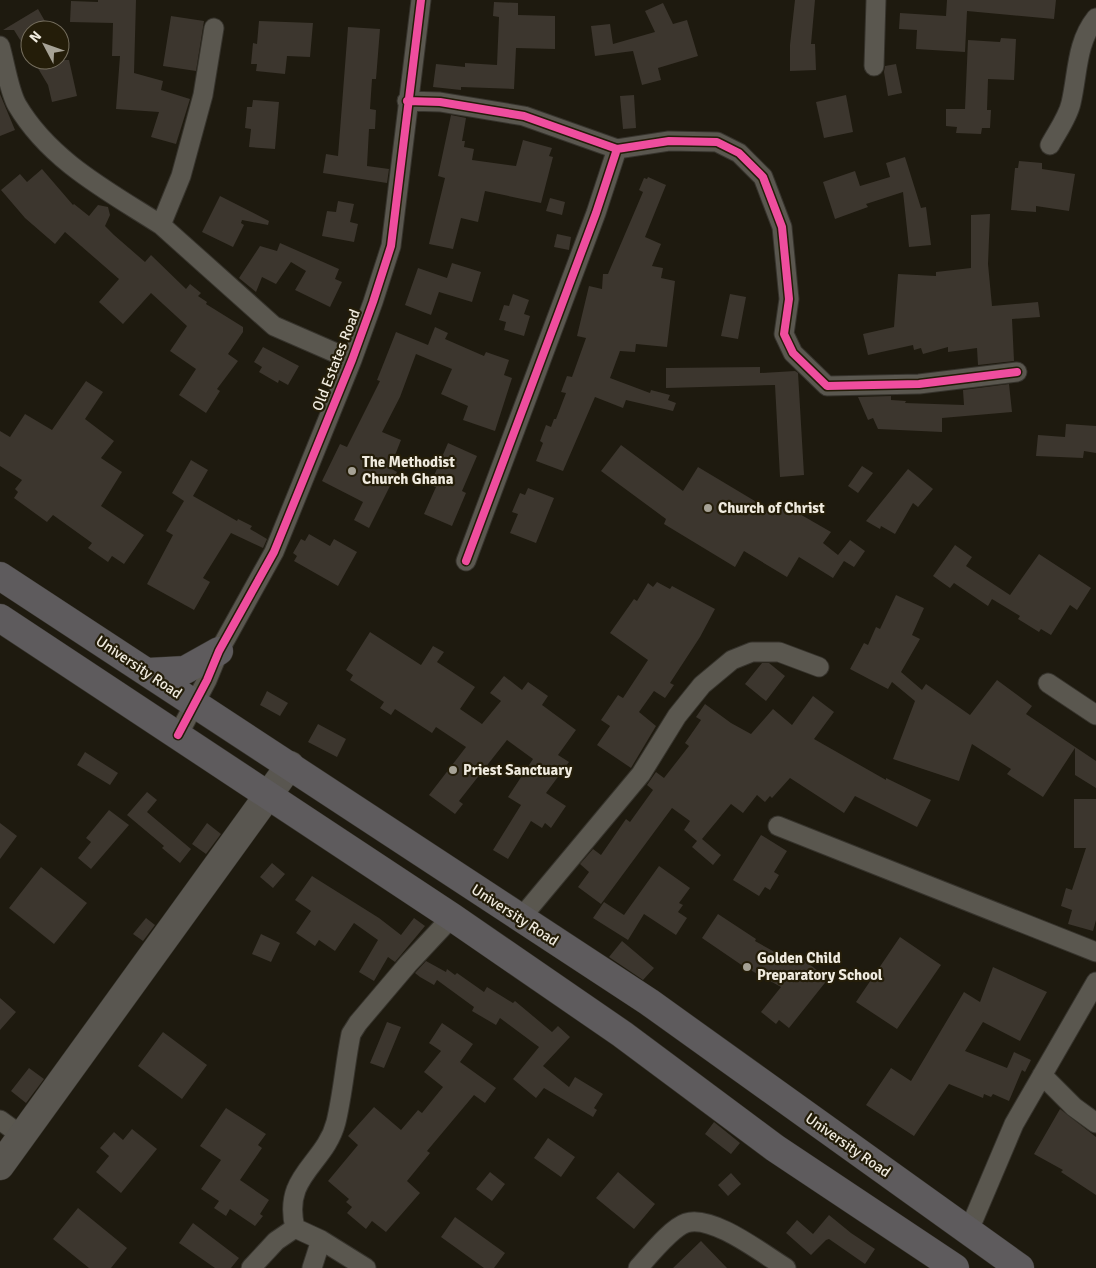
<svg xmlns="http://www.w3.org/2000/svg" width="1096" height="1268" font-family="Signika,sans-serif">
<style>
.building{fill:#3c362e}
.lines{fill:none;stroke-linecap:round;stroke-linejoin:round}
.street-casing{stroke:#36332c;stroke-width:21}
.secondary-casing{stroke:#36332c;stroke-width:29}
.highway-casing{stroke:#36332c;stroke-width:29}
.street{stroke:#5a574f;stroke-width:19}
.secondary{stroke:#595650;stroke-width:28}
.highway{stroke:#5e5b5d;stroke-width:28}
.cycleway-casing{stroke:#241d09;stroke-width:11}
.cycleway{stroke:#ef4d9e;stroke-width:8}
.poi-dot{fill:#a6a296;stroke:#241d09;stroke-width:2}
.labels{text-anchor:middle;dominant-baseline:central;stroke-width:4.5;stroke-linejoin:round;paint-order:stroke}
.street-label{font-size:15px;fill:#f0ebdf;stroke:#241d09}
.poi-label{font-size:15px;font-weight:bold;fill:#f0ebdf;stroke:#241d09;text-anchor:start}
</style>
<rect width="100%" height="100%" fill="#1e1a0f"/>
<path class="building" d="M98 0H136L134 73 163 81 161 90 190 99 176 144 151 137 159 112 116 109 120 56H112L113 23 70 22 71 1 98 2Z
M795 0H815L811 44H815L816 70 790 71V45Z
M947 0H1056L1054 19 967 11 965 52 916 49 917 30 899 29 900 13 946 16Z
M494 2 518 3V15L555 16V49L516 48 514 89 461 87V90L433 87 436 64 465 67V63L497 65 499 17 493 16Z
M663 3 673 24 687 20 698 56 658 68 661 80 642 85 633 51 595 56 591 26 610 24 613 44 655 32 645 11Z
M38 9 50 30H30V56L14 30H3Z
M171 16 204 21 196 71 163 66Z
M259 21 313 23 310 57 287 56 285 74 256 71 257 64H251L253 43 257 44Z
M348 27 380 29 376 79H372L370 109 376 110 375 129H369L367 166 389 169 387 183 323 173 326 154 338 156Z
M1001 38 1016 39 1014 80 988 79 987 110H991L990 128H982L981 134 956 133 957 127 946 126V109H965L968 40 1000 42Z
M33 60H69L77 96 52 102 48 85Z
M896 64 902 93 888 96 884 72 885 66Z
M0 94 15 130 0 136Z
M634 95 636 128 623 129 620 96Z
M846 95 853 132 824 138 816 102Z
M253 100 279 102 275 149 249 147 251 129 245 128 247 107H252Z
M451 115 466 118 462 141H465L464 147 474 149 472 160 516 166 523 140 552 148 549 156 553 157 541 203 485 191 478 222 461 218 453 249 429 244 445 178 438 176Z
M905 157 921 208 926 207 931 245 909 247 903 192 866 204 868 207 835 219 823 182 855 171 860 186 890 177 886 163Z
M1019 161 1042 163V169L1075 174 1069 211 1036 206V212L1011 210 1015 168H1018Z
M42 169 73 205 74 204 89 216 98 205 108 207 110 215 105 226 114 235 145 262 151 255 186 289 190 284 201 293 198 296 207 302 206 304 243 327V332L228 354 238 361 217 389 220 391 206 413 179 395 196 369 170 351 187 326 151 293 123 324 99 302 119 279 65 232 55 244 25 218 1 190 20 174 27 182Z
M648 177 666 185 645 237 661 244 652 266 663 268 661 278 675 281 667 347 636 344 635 352 620 351 610 378 650 393 651 390 670 395 668 400 676 403 673 411 626 400 623 408 595 397 563 471 536 461 543 443 540 441 546 425 551 427 554 419H556L566 393 561 392 567 376 572 377 586 338 577 336 589 286 602 289 603 274H608L643 192 639 190 644 178 647 179Z
M220 196 269 221 268 225 242 220 241 223 244 225 233 247 202 232Z
M550 198 565 202 562 215 546 211Z
M338 201 354 204 350 222 358 224 354 242 322 236 327 211 336 212Z
M990 214 988 264 992 306 1038 302 1040 317 1012 319 1014 361 978 365 977 348 948 352V347L923 354 921 348 914 350 913 345 868 355 863 334 894 327 898 274 936 276V272L971 268V215Z
M557 234 571 237 569 250 554 247Z
M280 243 339 269 335 279 342 282 330 307 295 290 306 271 291 262 276 284 262 277 256 292 239 278 260 246 277 251Z
M452 263 481 272 472 302 439 292 431 315 405 305 418 268 447 278Z
M513 294 529 300 524 314 530 316 524 336 504 330 506 322 499 320 504 305 509 306Z
M730 294 746 297 738 339 721 336Z
M435 327 448 333 445 339 484 356 486 352 509 360 504 375 512 378 495 431 463 420 468 406 441 394 452 369 416 354 400 397 382 432 401 440 390 468 397 472 369 528 354 520 363 502 322 481 340 444 347 447 380 381 377 380 396 332 428 345Z
M263 347 299 366 288 385 279 380 278 383 259 372 262 367 254 362Z
M760 367V373L795 371 798 373 804 475 780 477 775 385 666 388V368Z
M86 381 103 392 85 419 114 441 101 458 122 472 101 506 144 535 124 564 112 556 108 562 88 548 92 543 53 515 47 522 14 498 18 492 15 489 22 480 0 466V431L10 437 25 414 52 430Z
M1009 384 1012 412 942 418V432L878 429 873 418 868 420 858 397 891 396V400L906 401 905 403 964 405 963 390Z
M1066 424 1096 426V453L1084 451 1083 458 1036 456 1038 435 1065 437Z
M448 443 477 456 462 491 466 493 452 526 424 514 436 487 430 485Z
M621 445 683 491 698 467 778 515 784 505 831 532 823 543 838 555 850 540 865 551 854 567 844 561 833 578 799 557 787 577 744 551 735 567 664 524 666 519 601 471Z
M191 460 208 470 193 496 237 521 238 519 252 526 250 529 267 539 263 548 231 533 203 578 210 582 194 610 147 584 173 535 166 531 184 501 172 493Z
M862 466 873 473 858 493 848 486Z
M908 469 933 489 918 507 913 503 895 534 881 526 880 529 866 521Z
M528 488 554 498 536 543 510 533 518 514 512 512 520 493 525 495Z
M309 534 330 546 334 539 357 552 338 586 294 561 297 556 293 553 301 539 305 541Z
M955 545 972 557 966 566 1010 595 1039 554 1091 588 1077 610 1070 605 1051 635 1041 629 1039 632 1018 619 1020 616 992 599 988 606 954 583 950 588 933 576Z
M657 582 670 589 672 586 715 609 700 637 670 683 674 685 665 698 654 691 639 712 656 726 631 768 597 745 610 726 601 720 618 695 623 698 648 660 610 633 634 599 637 601 648 583 653 587Z
M896 595 924 608 912 635 920 639 901 672 922 690 926 684 970 715 997 680 1032 706 1026 714 1096 761V788L1075 775V748L1043 797 1007 774 1011 769 972 744 959 781 893 759 915 701 892 682 888 689 850 669 864 643 868 645 876 627 880 629Z
M370 632 421 665 433 646 444 652 437 662 475 687 460 709 482 724 501 701 490 693 504 676 522 690 528 682 548 696 542 705 576 730 558 755 569 762 546 793 566 806 551 828 545 823 542 828 531 821 508 859 493 850 521 805 508 797 533 759 507 740 459 801 463 804 455 814 429 795 466 747 436 727 432 733 395 709 391 715 380 708 384 702 350 680 353 675 346 670Z
M762 663H769L785 676 766 701 745 684Z
M267 691 288 703 280 716 260 705Z
M813 696 834 712 814 739 886 780V778L931 800 917 827 855 796 844 813 790 778 772 798 770 796 765 802 757 795 743 813 731 804 702 839 721 855 713 865 692 847 697 841 684 830 690 821 672 808 601 904 578 887 589 872 580 864 593 849 601 855 626 819 630 822 653 790 647 785 656 772 664 778 689 746 685 743 701 720 696 717 705 704 731 723 751 734 773 709 792 725Z
M318 724 346 739 337 757 308 742Z
M85 752 118 773 110 785 77 765Z
M147 792 157 800 147 812 191 849 180 863 162 848 164 846 127 815Z
M1074 799H1096V920L1093 931 1068 924 1072 910 1061 906 1066 888 1072 890 1086 848H1074Z
M109 810 129 825 91 869 78 858 91 842 86 838Z
M0 823 17 836 0 859Z
M207 823 221 834 206 854 192 844Z
M761 835 787 851 774 872 779 875 770 890 765 887 759 896 733 880Z
M272 863 285 874 273 888 260 877Z
M659 866 690 888 679 903 683 905 678 912 687 918 676 935 644 914 628 940 593 918 604 902 624 915Z
M41 867 87 903 54 944 9 908Z
M312 876 379 918 401 935 414 918 425 926 395 962 388 957 374 981 359 972 378 940 354 923 335 951 319 940 315 946 296 933 311 911 295 900Z
M718 914 756 939 755 941 798 965 803 959 828 979 789 1028 779 1020 776 1024 761 1012 781 987 743 966 702 938Z
M146 918 155 925 143 941 133 934Z
M261 934 280 943 271 962 252 954Z
M900 937 941 965 897 1029 856 1002Z
M622 941 654 968 643 980 609 957Z
M426 961 446 972 447 969 455 975 457 973 484 992 487 987 513 1003 515 1001 552 1032 558 1026 570 1037 543 1066 569 1087 575 1077 603 1094 594 1108 597 1110 593 1117 544 1088 536 1098 513 1079 539 1047 500 1018 496 1025 472 1011 474 1007 437 980 434 985 420 977 415 973Z
M993 967 1047 992 1020 1041 983 1022 965 1051 1007 1068 1014 1052 1031 1060 1025 1072 1022 1070 1009 1101 993 1094 991 1097 984 1094 983 1098 949 1084 914 1136 866 1105 891 1068 911 1081 964 992 980 1002Z
M0 998 16 1012 0 1030Z
M387 1022 401 1027 384 1068 370 1063Z
M442 1023 473 1044 460 1062 496 1088 485 1103 474 1095 427 1151 430 1153 407 1181 420 1193 386 1232 372 1221 366 1229 347 1213 352 1207 346 1202 349 1199 328 1181 358 1145 348 1136 374 1107 401 1130 418 1110 422 1113 443 1087 424 1072 441 1051 429 1043Z
M163 1032 207 1065 182 1099 138 1066Z
M29 1068 44 1079 26 1103 11 1091Z
M226 1108 266 1134 258 1145 262 1148 240 1180 269 1200 260 1214 263 1216 255 1226 230 1209 226 1216 214 1208 219 1201 201 1189 221 1160 200 1146Z
M1060 1109 1096 1137V1195L1061 1172 1063 1170 1034 1154Z
M714 1122 740 1143 731 1154 705 1134Z
M132 1129 157 1149 121 1193 96 1172 109 1156 100 1148 114 1132 123 1140Z
M548 1138 575 1157 561 1177 534 1158Z
M490 1172 505 1184 492 1201 476 1189Z
M618 1172 655 1204 634 1229 596 1198Z
M731 1173 741 1184 728 1196 718 1185Z
M78 1208 127 1248 111 1268H89L53 1239Z
M829 1215 851 1233 875 1249 865 1264 829 1239 826 1240 811 1255 786 1233 797 1220 813 1234Z
M455 1217 505 1253 494 1268H484L441 1237Z
M193 1223 239 1258 231 1268H215L179 1243Z
M701 1241 727 1268H673Z"/>
<g class="lines">
<defs>
<path id="street" d="M214 28 203 95 181 176 161 225 274 326 352 360
M0 46C5 63 9 91 17 105 50 161 108 191 161 225
M874 66 876 0
M407 101 440 102 524 116 617 149 596 213 466 561
M1050 145C1057 132 1068 117 1071 103 1078 73 1076 43 1096 18
M617 149 669 141 717 142 739 153 763 177 782 227 789 299 784 334 793 353 827 386 919 384 1017 372
M1048 683 1096 715
M178 735 207 680 219 651 274 552 352 360 373 302 391 246 421 0
M778 826 1096 952
M520 919 641 774 677 716 702 685 732 660 752 652H779L819 667
M1042 1075 1074 1107 1096 1123
M0 1120 22 1136
M969 1230 1014 1124 1096 982
M251 1268 276 1241 295 1228
M312 1268 321 1240
M366 1268 321 1240 295 1228C282 1175 325 1165 336 1122 343 1093 345 1063 351 1034L358 1023 408 964 452 917
M638 1268C649 1256 671 1228 686 1223 712 1214 763 1254 786 1268"/>
<path id="secondary" d="M0 1166 290 765"/>
<path id="highway" d="M0 576 649 1002 1020 1268
M0 618 452 917 622 1034 775 1148 955 1268
M148 672 185 670 219 651"/>
</defs>
<use href="#street" class="street-casing"/>
<use href="#secondary" class="secondary-casing"/>
<use href="#highway" class="highway-casing"/>
<use href="#street" class="street"/>
<use href="#secondary" class="secondary"/>
<use href="#highway" class="highway"/>
<defs>
<path id="cycleway" d="M407 101 440 102 524 116 617 149 596 213 466 561
M617 149 669 141 717 142 739 153 763 177 782 227 789 299 784 334 793 353 827 386 919 384 1017 372
M178 735 207 680 219 651 274 552 352 360 373 302 391 246 421 0"/>
</defs>
<use href="#cycleway" class="cycleway-casing"/>
<use href="#cycleway" class="cycleway"/>
</g>
<g class="poi-dot">
<circle cx="352" cy="471" r="5"/>
<circle cx="708" cy="508" r="5"/>
<circle cx="453" cy="770" r="5"/>
<circle cx="747" cy="967" r="5"/>
</g>
<g class="labels">
<g class="street-label">
<text transform="translate(336 360) rotate(-69)">Old Estates Road</text>
<text transform="translate(139 667) rotate(34)">University Road</text>
<text transform="translate(515 915) rotate(33)">University Road</text>
<text transform="translate(848 1145) rotate(35)">University Road</text>
</g>
<g class="poi-label">
<text x="362" y="462">The Methodist<tspan x="362" dy="17">Church Ghana</tspan></text>
<text x="718" y="508">Church of Christ</text>
<text x="463" y="770">Priest Sanctuary</text>
<text x="757" y="958">Golden Child<tspan x="757" dy="17">Preparatory School</tspan></text>
</g>
</g>
<g transform="translate(45 45) rotate(311)"><circle r="24" fill="#241d09" stroke="#766f5f"/>
<path d="M0-4L9 19L0 12L-9 19Z" fill="#a6a296"/>
<text y="-8" font-size="14" font-weight="bold" text-anchor="middle" fill="#f0ebdf">N</text>
</g>
</svg>
